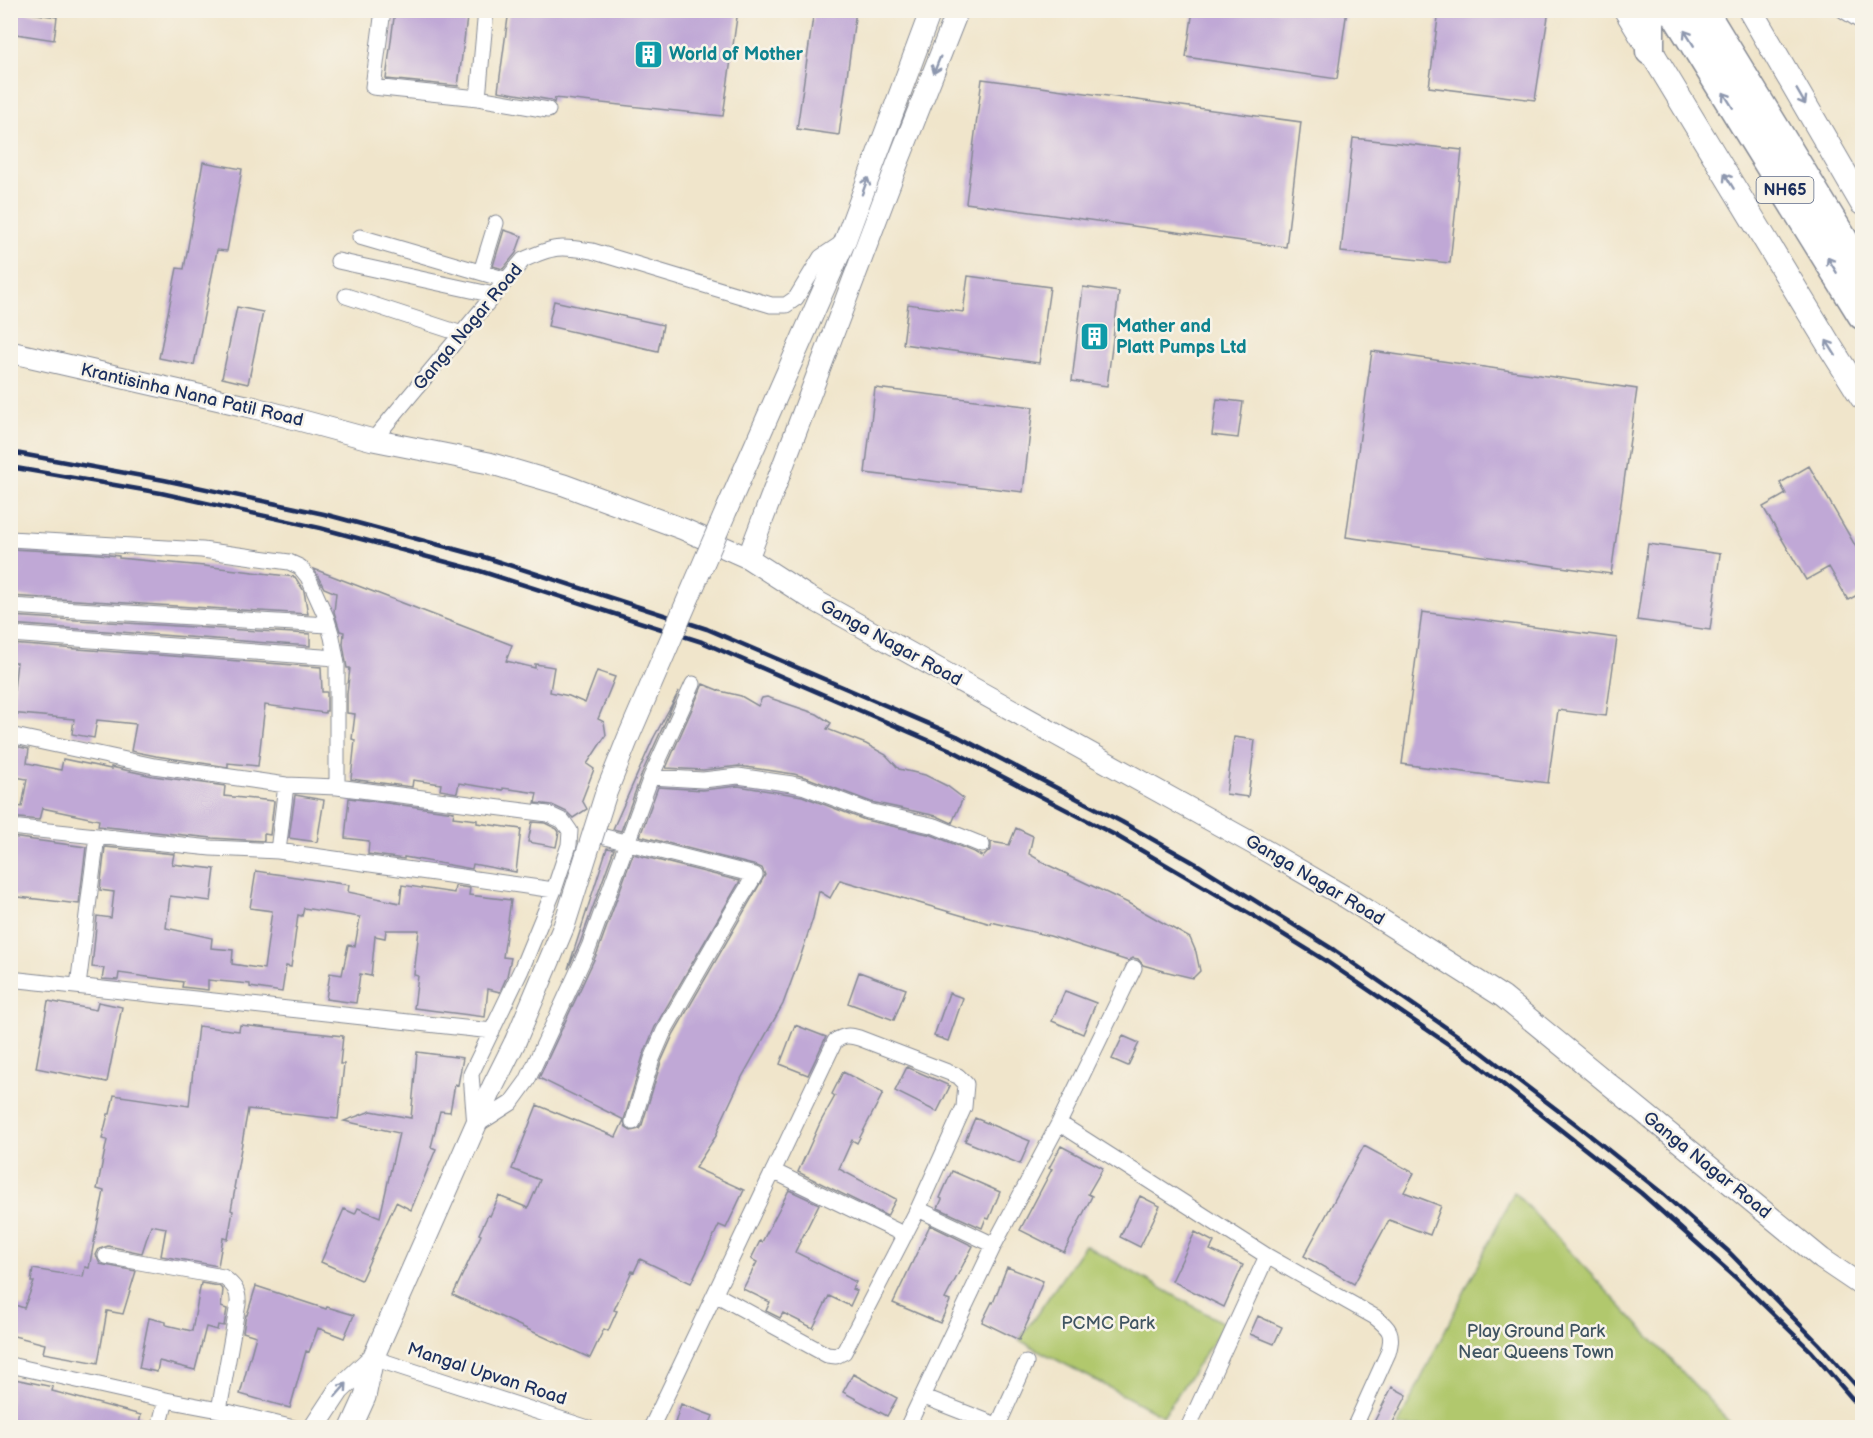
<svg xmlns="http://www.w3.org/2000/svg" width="1873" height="1438" font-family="'Balsamiq Sans',sans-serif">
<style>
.green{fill:#b1c86d;stroke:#667c66;stroke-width:1.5}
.building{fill:#c0a8d6}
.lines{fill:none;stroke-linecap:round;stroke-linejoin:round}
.street-casing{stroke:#868a94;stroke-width:17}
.secondary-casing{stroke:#868a94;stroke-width:23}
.primary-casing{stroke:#868a94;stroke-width:26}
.highway-casing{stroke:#868a94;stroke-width:31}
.street{stroke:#fff;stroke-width:15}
.secondary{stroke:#fff;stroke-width:21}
.primary{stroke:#fff;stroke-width:24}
.highway{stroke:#fff;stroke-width:28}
.rail{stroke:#1b2f5e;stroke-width:4.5}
.secondary-bridge-casing{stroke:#868a94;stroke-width:23;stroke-linecap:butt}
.secondary-bridge{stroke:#fff;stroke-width:21}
.oneway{stroke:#8d97ae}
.labels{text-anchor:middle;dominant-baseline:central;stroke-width:5;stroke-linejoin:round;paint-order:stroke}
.shield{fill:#f7f3e8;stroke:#5d6a87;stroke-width:1.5}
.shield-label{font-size:16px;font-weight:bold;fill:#1b2f5e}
.culture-label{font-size:18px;font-weight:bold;fill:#0d838f;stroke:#f7f3e8;text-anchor:start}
.street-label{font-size:18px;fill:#1b2f5e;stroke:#f7f3e8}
.park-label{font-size:18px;fill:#405562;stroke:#f7f3e8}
</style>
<rect width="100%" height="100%" fill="#f7f3e8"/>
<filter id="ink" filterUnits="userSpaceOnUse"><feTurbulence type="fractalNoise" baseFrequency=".0167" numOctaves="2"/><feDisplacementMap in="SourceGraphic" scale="12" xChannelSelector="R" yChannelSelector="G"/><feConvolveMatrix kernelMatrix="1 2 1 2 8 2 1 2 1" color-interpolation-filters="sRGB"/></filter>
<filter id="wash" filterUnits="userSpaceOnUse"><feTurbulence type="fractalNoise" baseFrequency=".008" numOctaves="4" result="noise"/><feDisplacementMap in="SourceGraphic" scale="24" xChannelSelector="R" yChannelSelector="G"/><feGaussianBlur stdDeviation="1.35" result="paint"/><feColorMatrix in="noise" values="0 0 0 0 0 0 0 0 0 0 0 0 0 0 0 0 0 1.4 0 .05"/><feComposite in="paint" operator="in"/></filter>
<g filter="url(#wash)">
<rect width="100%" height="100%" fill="#f0e5cb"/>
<path class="green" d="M1514 1192 1734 1427H1397Z
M1085 1245 1225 1324 1163 1416 1019 1340Z"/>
<g id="blocks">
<path class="building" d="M10 10 57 17 54 40 10 33Z
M395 10H468L458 86 386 79Z
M509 10H738L723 116 555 98 554 103 550 100 498 91Z
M814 10H856L839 135 797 129Z
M1193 10H1347L1337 79 1186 57Z
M1439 10H1549L1535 100 1429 87Z
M982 79 1301 122 1286 247 966 203Z
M1353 138 1462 150 1450 263 1341 252Z
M203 162 242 169 227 251 217 250 194 365 159 358 177 268 184 269Z
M504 230 522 236 516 253 503 269 493 266Z
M968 276 1050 287 1039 363 903 344 908 304 963 312Z
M1083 287 1119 292 1107 386 1072 381Z
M554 301 663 325 658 351 548 326Z
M237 307 263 312 248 384 222 378Z
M1372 351 1637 389 1611 574 1346 537Z
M875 388 1033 407 1023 492 865 473Z
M1217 399 1243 402 1238 438 1212 435Z
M1809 466 1863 559V592L1848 600 1829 567 1806 580 1763 507 1786 494 1780 483Z
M1648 544 1720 554 1710 630 1637 620Z
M10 549 89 553 119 556V558L204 566 295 577 304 591 308 614 10 596Z
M314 569 512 645 506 661 535 668V664L554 667 550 692 569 696 585 703 597 671 615 677 598 719 604 722 606 735 587 764 594 769 582 800 587 809 573 818 567 812 552 805 535 803 537 793 503 788V790L459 783 457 793 440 790 441 784 413 780 412 787 351 779 355 740 352 739 355 714 347 713V694L350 668H347L343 644 344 632 340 631 334 612 336 593 324 588Z
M1422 612 1617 638 1606 716 1558 710 1548 783 1402 764Z
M10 616 310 634V646L10 624Z
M10 644 321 667 322 692H327V711H325V713L265 705 258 766 228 763V767L156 756 131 751 136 724 97 720 94 738 72 734 74 719 10 713V698H13L17 662H10Z
M703 684 720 691 741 696 758 706 762 698 767 697 817 714 831 723 827 729 866 744 886 755 899 769 925 775 947 786 963 798 952 823 937 816 871 802 808 778 794 774 739 766 703 770 666 768Z
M679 691 642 773 621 831 613 829 653 739Z
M1234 737 1255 740 1248 797 1226 794Z
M10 745 29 749 27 763 61 770 63 759 111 769V767L153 776 225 786 224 796 274 801 270 835 264 834V841L212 838 98 826 99 820 42 808 39 820 10 817V805L22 807 27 779 10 776Z
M738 786 802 796 865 820 932 835 976 853 983 857 991 849V842L1009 845 1016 828 1033 836 1029 854 1048 865 1128 903 1190 938 1196 952 1200 971 1193 978 1164 971 1143 965 1138 959 1133 958 1128 961 1050 936 991 922V924L840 880 830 898 819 891 813 918 801 955 783 1004 742 1077 721 1122 716 1136 695 1168 744 1190 726 1228 719 1225 691 1283 640 1259 634 1272 632 1271 614 1310 617 1311 608 1331 604 1329 590 1358 453 1295 481 1235 479 1234 488 1215 490 1216 499 1196 528 1208 540 1180 512 1169 537 1105 616 1137 624 1120 626 1128 631 1131 639 1129 642 1125 661 1062 673 1035 765 875 762 868 757 866 640 836 658 787 703 790Z
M295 795 324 800 317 842 289 838Z
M349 798 454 812 453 817 477 820V823L521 829 516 872 473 864 472 869 404 857V859L368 854 369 841 345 838Z
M532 822 545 823 557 829 559 832 556 847 528 842Z
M11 837 86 847 79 904 10 896Z
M105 847 174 854 172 864 215 869 211 901 170 896 166 928 212 938 211 948 233 950 232 964 264 969 272 911 250 908 256 871 349 885 348 892 400 903 402 885 454 893 455 886 470 888 469 895 511 900 503 957 511 958 507 976 500 992 488 989 485 1017 414 1008 418 976 414 975 419 930H386L385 938 375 936 371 976 360 974 356 1003 326 999 330 973 342 975 348 945 355 946 360 917 304 908 302 916 298 915 291 967 286 966 282 992 250 987V984L208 980V990L182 987 183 982 119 973 118 980 102 979 104 968 92 967 97 916 111 918 114 892 100 890Z
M607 848 614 849 580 943 568 969Z
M633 854 740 881 655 1027 643 1056 624 1120 539 1078 598 951Z
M859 972 906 989 894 1020 848 1003Z
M1065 991 1096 1003 1083 1034 1052 1021Z
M949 993 963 998 948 1041 934 1036Z
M48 1001 96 1010 98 1002 122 1007 107 1082 36 1068Z
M240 1025 343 1036 340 1064H344L338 1119 248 1109 234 1188 235 1189 231 1210 233 1211 228 1239 223 1238 218 1266 161 1256 166 1228 151 1225 142 1253 108 1246 99 1249 96 1255 100 1264 136 1271 123 1314 107 1311 98 1363 43 1353 45 1344 10 1335V1323L15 1305 24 1308 34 1282H31L33 1269 83 1277 85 1267 89 1268 104 1191 97 1189 107 1140 102 1139 108 1114H110L114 1095 189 1106 198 1026 239 1031Z
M795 1025 826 1037 808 1075 780 1064Z
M1123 1036 1139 1043 1128 1066 1112 1059Z
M417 1052 463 1058 458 1085 455 1084 450 1112 440 1111 431 1147 436 1149 411 1210 396 1202 361 1280 321 1262 344 1209 355 1214 358 1208 380 1217 399 1133 344 1121 371 1111 411 1118Z
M907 1067 950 1086 937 1112 895 1091Z
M843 1072 883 1093 857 1143 852 1140 839 1169 896 1199 887 1216 798 1172 820 1123 835 1096 832 1094Z
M975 1118 1030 1141 1020 1164 965 1141Z
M1061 1146 1103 1168 1088 1194 1092 1196 1064 1252 1020 1230 1052 1169 1049 1168Z
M1364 1146 1414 1173 1404 1192 1441 1206 1430 1235 1389 1220 1354 1284 1304 1256Z
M952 1171 1000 1192 989 1219 986 1218 982 1228 938 1208 942 1199 940 1198Z
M789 1190 819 1204 795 1252 856 1282 852 1289 857 1291 850 1306 829 1296 813 1328 783 1313 780 1318 766 1311 770 1302 743 1289 757 1262 751 1259 760 1241 762 1242Z
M1140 1196 1160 1206 1140 1247 1120 1237Z
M930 1225 973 1246 945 1299 950 1301 940 1323 893 1303Z
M1195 1232 1214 1242 1210 1250 1243 1265 1224 1307 1172 1281Z
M1007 1267 1043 1281 1028 1319H1029L1019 1340 982 1322 992 1302 993 1303Z
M201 1283 219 1286 223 1290 221 1307 227 1309 224 1326 218 1325 217 1330 206 1327 195 1370 159 1361 157 1372 139 1368 149 1318 166 1322V1325L192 1331Z
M256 1286 326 1309 327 1307 354 1315 344 1338 318 1328 309 1352 306 1351 290 1408 240 1394 256 1336 243 1332 246 1315H247Z
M1258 1316 1282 1327 1274 1344 1250 1334Z
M853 1374 897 1398 887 1416 843 1392Z
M10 1378 53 1387 52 1391 141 1415 138 1428H10Z
M1392 1387 1407 1395 1390 1428H1371Z
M681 1404 713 1416 708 1428H688L675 1423Z"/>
</g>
</g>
<g filter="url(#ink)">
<use href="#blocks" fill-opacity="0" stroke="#868a94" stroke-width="1.5"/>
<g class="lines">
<defs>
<path id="street" d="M383 10 373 87 478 98 548 110
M1843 10 1862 22
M478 98 486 10
M360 237 507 280
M338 261 494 295
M481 272 496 223
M346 296 462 334
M373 440 523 260C554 246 559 246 592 251L771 305H786L796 298 821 257 845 241
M10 539 202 550 289 562 300 567 308 577 326 617 332 637 337 664V787
M10 606 328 625
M10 634 336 658
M10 735 154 766 286 785 337 787 548 814 563 821 570 831 569 845 554 890 521 970 471 1074 475 1126 511 1103 527 1081 589 947 651 777 693 684
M651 777 703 780 738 776 792 784 805 787 868 811 935 826 982 845
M10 827 211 848 278 851 554 890
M593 834 755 875 733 911 664 1031 652 1059 633 1122
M278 851 286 785
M10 979 492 1031
M78 986 97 836
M1059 1123 1267 1256 1375 1317C1390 1329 1394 1333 1388 1353L1354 1428
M773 1171 905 1235
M918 1209 994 1245
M106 1256 223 1277C234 1285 239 1291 238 1304L219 1410
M373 1358 588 1428
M10 1365 166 1400 219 1410 294 1428
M922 1396 1004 1428
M998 1425 1026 1363
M159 1428 166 1400
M651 1428 835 1041C844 1035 849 1035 859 1038L958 1076 966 1084 964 1107 918 1209 844 1352 836 1356 827 1355 715 1294
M907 1428 994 1245 1059 1123 1134 968
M1188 1428 1267 1256"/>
<path id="secondary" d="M10 352 255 408 373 440 489 463 564 485 683 529 748 558 807 596 1268 852 1347 898 1503 997 1822 1259 1862 1286
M727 509 845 241 931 10
M748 558 898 162 958 10
M314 1428 339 1390 373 1358
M351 1428 365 1397 373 1358 493 1086 515 1042"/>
<path id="primary" d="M1626 10 1831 348 1862 397
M1750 10 1862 203"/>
<path id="highway" d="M1673 10 1862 315
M1703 10 1862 270
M1650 51V10"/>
</defs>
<use href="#street" class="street-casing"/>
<use href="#secondary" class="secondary-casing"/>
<use href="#primary" class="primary-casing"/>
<use href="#highway" class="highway-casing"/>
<use href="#street" class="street"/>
<use href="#secondary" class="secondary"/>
<use href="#primary" class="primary"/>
<use href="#highway" class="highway"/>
<path class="rail" d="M10 452 164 480 324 514 484 557 707 629 957 736 1122 822 1198 865 1334 950 1483 1053 1577 1125 1662 1193 1728 1251 1819 1344 1862 1392
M10 467 161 493 320 528 480 571 702 642 951 750 1115 835 1252 915 1326 961 1476 1063 1641 1193 1735 1277 1811 1351 1862 1410"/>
<defs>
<path id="secondary-bridge" d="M515 1042 564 926 606 793 628 738 727 509"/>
</defs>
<use href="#secondary-bridge" class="secondary-bridge-casing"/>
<use href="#secondary-bridge" class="secondary-bridge"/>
</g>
<defs><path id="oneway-shaft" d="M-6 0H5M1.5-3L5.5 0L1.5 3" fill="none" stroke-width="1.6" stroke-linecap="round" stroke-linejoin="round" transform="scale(1.5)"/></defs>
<g class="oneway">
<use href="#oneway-shaft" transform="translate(1689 38) rotate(-122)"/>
<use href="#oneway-shaft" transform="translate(937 65) rotate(112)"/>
<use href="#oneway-shaft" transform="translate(1801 97) rotate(60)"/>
<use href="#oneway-shaft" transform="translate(1728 100) rotate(-122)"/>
<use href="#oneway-shaft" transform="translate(1729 181) rotate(-121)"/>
<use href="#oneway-shaft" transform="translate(865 186) rotate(-70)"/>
<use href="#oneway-shaft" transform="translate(1832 265) rotate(-121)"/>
<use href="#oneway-shaft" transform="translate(1831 348) rotate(-122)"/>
<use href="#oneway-shaft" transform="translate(341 1390) rotate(-49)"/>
</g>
</g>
<defs>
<symbol id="building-square" viewBox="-11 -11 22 22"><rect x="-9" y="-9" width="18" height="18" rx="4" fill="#0f9aa8" stroke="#f7f3e8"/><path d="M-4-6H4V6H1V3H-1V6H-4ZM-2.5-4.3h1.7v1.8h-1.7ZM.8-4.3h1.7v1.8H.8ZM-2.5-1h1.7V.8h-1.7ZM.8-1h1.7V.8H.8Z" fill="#fff"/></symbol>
</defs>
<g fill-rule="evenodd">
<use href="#building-square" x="632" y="38" width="33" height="33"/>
<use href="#building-square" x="1078" y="320" width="33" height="33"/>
</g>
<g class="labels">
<rect class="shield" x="1756.5" y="177" width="57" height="26" rx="4.5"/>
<g class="shield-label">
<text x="1785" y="190">NH65</text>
</g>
<g class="culture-label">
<text x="669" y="54">World of Mother</text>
<text x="1116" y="326">Mather and<tspan x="1116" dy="21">Platt Pumps Ltd</tspan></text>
</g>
<g class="street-label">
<text transform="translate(468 327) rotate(-50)">Ganga Nagar Road</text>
<text transform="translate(192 395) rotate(13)">Krantisinha Nana Patil Road</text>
<text transform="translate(891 643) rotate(29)">Ganga Nagar Road</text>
<text transform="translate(1315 880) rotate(31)">Ganga Nagar Road</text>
<text transform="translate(1707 1165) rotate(39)">Ganga Nagar Road</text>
<text transform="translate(487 1374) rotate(18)">Mangal Upvan Road</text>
</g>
<g class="park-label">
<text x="1108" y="1323">PCMC Park</text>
<text x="1536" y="1331">Play Ground Park<tspan x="1536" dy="21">Near Queens Town</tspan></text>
</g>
</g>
<rect width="1873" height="1438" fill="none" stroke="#f7f3e8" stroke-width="36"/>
</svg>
